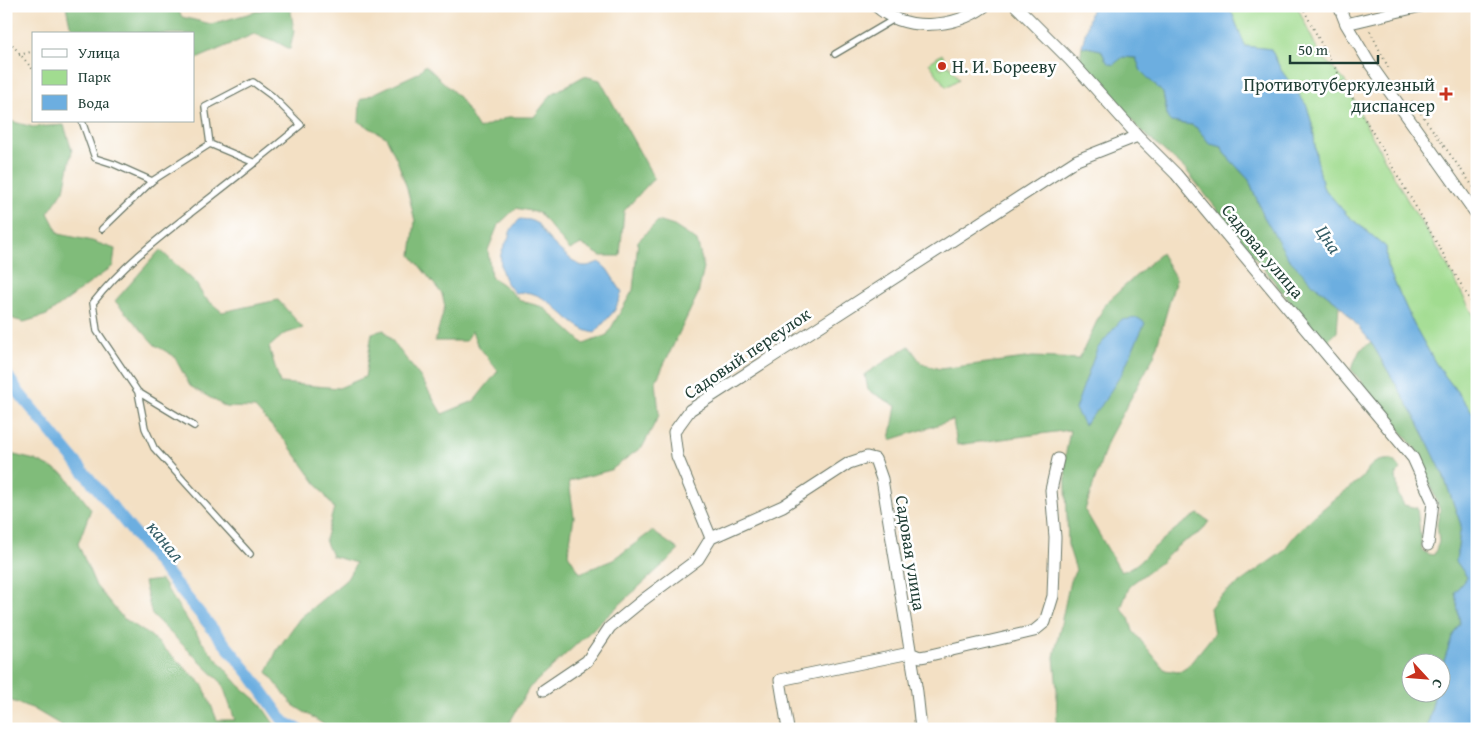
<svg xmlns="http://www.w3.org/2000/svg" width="1483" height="735" font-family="'Gentium Book Plus',serif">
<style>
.green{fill:#a1dc90;stroke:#608c62}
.forest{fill:#80bc7a;stroke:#507c57}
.water{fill:#6caee0;stroke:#46768a}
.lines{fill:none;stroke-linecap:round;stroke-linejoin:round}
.canal{stroke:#6caee0;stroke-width:12}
.service-casing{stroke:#697666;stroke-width:8}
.minor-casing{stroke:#697666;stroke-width:13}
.path{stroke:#697666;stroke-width:2;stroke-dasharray:1 4;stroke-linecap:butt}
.service{stroke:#fff;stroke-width:5.5}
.minor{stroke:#fff;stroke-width:11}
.poi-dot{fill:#c8321e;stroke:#fff;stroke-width:2}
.labels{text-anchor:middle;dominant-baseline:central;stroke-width:5;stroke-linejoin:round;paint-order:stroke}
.poi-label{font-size:18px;fill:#1f3d34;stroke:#fff;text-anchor:start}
.street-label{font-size:18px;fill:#1f3d34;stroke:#fff}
.water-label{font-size:19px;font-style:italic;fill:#365f68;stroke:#fff}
</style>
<rect width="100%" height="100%" fill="#fff"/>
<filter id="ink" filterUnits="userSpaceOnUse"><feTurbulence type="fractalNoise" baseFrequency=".02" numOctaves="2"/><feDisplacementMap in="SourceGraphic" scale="10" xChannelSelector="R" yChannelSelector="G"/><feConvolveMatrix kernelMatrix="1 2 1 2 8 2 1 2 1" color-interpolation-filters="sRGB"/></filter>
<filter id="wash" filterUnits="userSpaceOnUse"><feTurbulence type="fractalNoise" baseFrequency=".0096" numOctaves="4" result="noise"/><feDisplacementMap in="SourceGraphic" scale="20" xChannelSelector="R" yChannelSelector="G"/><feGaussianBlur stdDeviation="1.12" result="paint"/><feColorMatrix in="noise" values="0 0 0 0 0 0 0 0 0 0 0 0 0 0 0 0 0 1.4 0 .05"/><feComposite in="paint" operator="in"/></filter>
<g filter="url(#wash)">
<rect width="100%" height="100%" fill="#f3e0c4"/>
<path class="green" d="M1227 6H1297L1319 53 1345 81 1368 129 1409 203 1441 254 1477 322V418L1436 364 1414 325 1387 266 1386 247 1347 215 1323 187 1316 155 1313 128 1307 106 1281 70 1271 49 1245 46 1232 13Z
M942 54 945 60 938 65 941 69 948 64 959 79 946 87 929 63Z"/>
<path class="forest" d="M66 6H176L182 17 211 24 277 6H290L294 31 290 49 273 40 254 34 194 60V34H76L70 25Z
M1082 46 1101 50 1107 62 1123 57 1136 58 1141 71 1163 93 1168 119 1171 122 1192 125 1197 128 1210 143 1222 147 1224 153 1249 180 1264 217 1313 284 1339 304 1337 332 1324 345 1186 170 1138 128 1105 84 1080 60Z
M425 65 459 97 479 129 508 117H534L552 94 584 76 600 80 654 178 624 211 620 256H601L581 244 570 250 539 213 516 208 498 225 488 250 491 277 502 284 521 301 543 307 584 344 607 335 633 290 638 241 658 221 674 226 697 241 704 268 698 294 656 381 659 415 643 446 611 470 569 481 574 517 568 554 580 573 613 560 652 531 679 550 529 688 506 729H331L293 705 267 672 277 650 300 618 347 579 356 563 332 556 325 540 334 508 287 443 255 408 226 407 190 386 174 356 155 345 115 301 160 250 195 282 204 297 222 312 278 300 303 328 284 334 269 347 280 383 339 388 365 377 372 333 384 330 421 378 442 414 474 401 498 371 477 344 472 331 466 341H435L445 306 442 294 411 255 415 221 407 188 397 160 386 137 359 122 360 100 418 73Z
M6 120 33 127 64 125 72 151 64 190 48 213 59 234 92 241 115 249 113 266 47 315 24 322 13 319 6 307Z
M1161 253 1176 279 1154 356 1109 438 1085 510 1121 572C1139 566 1142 558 1156 546 1169 534 1182 523 1198 514L1209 521 1202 531 1179 545 1160 563 1130 585 1121 608 1129 618 1133 631 1165 670 1178 672 1189 665 1214 634 1210 608 1218 598 1284 551C1298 525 1338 497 1362 478 1371 463 1376 459 1393 460L1401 470 1396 475 1398 494 1404 505 1417 508 1422 550 1427 554 1434 555 1439 542 1437 523 1440 510 1417 451 1351 369 1360 350 1371 342 1418 422 1443 474 1461 525 1456 561 1467 577 1455 592 1460 623 1452 637 1441 670 1440 662H1410V692L1435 693 1427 729H1056L1057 690 1054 657 1070 581 1076 570 1068 545 1065 458 1070 430 957 445 953 420 890 440 896 406 868 390 865 374 909 346 922 364 940 369 1033 357 1079 359 1105 304Z
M6 453 35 460 64 474 91 509 78 544 96 586 123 618 151 636 203 685 217 720H235L222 683 152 615 144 582 161 580 202 642 239 685 259 702 274 724 280 729H61V725L32 708 6 699Z"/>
<path class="water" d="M1092 6H1227L1232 13 1245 46 1271 49 1281 70 1307 106 1313 128 1316 155 1323 187 1347 215 1386 247 1387 266 1414 325 1436 364 1477 418V729H1427L1435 693 1440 692 1441 670 1452 637 1460 623 1455 592 1467 577 1456 561 1461 525 1443 474 1418 422 1371 342 1339 304 1313 284 1288 258 1264 217 1249 180 1224 153 1222 147 1210 144 1197 128 1192 125 1171 122 1168 119 1163 93 1141 71 1136 58 1123 57 1113 65 1107 62 1101 50 1082 46Z
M520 219 530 220 538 224C543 236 568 259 580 265 586 268 593 264 599 262L607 269 622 292 615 310 595 333C591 332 586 331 583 329 560 317 545 287 515 293 504 282 499 269 501 254 502 248 506 244 508 239 511 229 511 228 520 219Z
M1138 318 1145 323 1122 373 1101 406 1084 425 1075 409 1097 349 1121 320Z"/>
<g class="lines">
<path class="canal" d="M6 374 19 393 252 677 284 722 298 729"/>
</g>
</g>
<g filter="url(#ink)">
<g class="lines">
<defs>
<path id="service" d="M835 54 896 18
M82 121 95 158 114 164 152 181
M102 229 152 181 210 144
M138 392 97 331 93 303C122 266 160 237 197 208 232 181 267 153 301 125L272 96 253 82 205 107 210 144 255 163
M194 426 138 392 145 428 154 448 250 554"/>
<path id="minor" d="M876 6C905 33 955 28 985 6
M1016 6 1070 60 1138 136 1176 174 1413 458 1433 502 1428 545
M1339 6 1346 24 1370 64 1477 215
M1346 24 1421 6
M711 538 783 506 849 463 867 457 875 459 882 479 917 692 921 729
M544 690 587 661 610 627 643 600 698 559 711 538 677 456 674 432 690 410 1077 160 1138 136
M788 729 780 680 910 653 920 657 926 656 1034 631 1045 622 1053 596 1055 537 1051 490 1058 459"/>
</defs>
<use href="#service" class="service-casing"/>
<use href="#minor" class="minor-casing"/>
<path class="path" d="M1302 6 1324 49 1477 312
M1370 31 1390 71
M6 37 34 71
M19 55 34 51
M1412 101 1477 192"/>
<use href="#service" class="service"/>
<use href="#minor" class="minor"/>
</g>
</g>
<g class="poi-dot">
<circle cx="942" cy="66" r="5"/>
<path d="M1443.5 86.5h5v5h5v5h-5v5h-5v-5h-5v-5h5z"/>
</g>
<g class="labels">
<g class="poi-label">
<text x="952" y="66">Н. И. Борееву</text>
<text x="1435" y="84" text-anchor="end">Противотуберкулезный<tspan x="1435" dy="21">диспансер</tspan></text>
</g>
<g class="street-label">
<text transform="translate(1263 251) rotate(50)">Садовая улица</text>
<text transform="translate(747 353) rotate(-34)">Садовый переулок</text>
<text transform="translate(911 553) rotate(81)">Садовая улица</text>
</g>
<g class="water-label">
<text transform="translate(1329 239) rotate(56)">Цна</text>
<text transform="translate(166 541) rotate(51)">канал</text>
</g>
</g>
<rect width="1483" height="735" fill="none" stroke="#fff" stroke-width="25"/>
<rect x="32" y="32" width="162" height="90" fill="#ffffff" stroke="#a5b1ae"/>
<rect x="42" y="49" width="25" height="8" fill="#ffffff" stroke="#a5b1ae"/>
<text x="78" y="58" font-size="15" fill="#1f3d34">Улица</text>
<rect x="42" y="70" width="25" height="15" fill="#a1dc90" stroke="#a5b1ae"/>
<text x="78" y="82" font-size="15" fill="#1f3d34">Парк</text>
<rect x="42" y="95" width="25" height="15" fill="#6caee0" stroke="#a5b1ae"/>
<text x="78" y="108" font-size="15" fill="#1f3d34">Вода</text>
<g transform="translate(1426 678) rotate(116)"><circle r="24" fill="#ffffff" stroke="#a5b1ae"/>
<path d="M0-4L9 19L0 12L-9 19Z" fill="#c8321e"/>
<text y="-8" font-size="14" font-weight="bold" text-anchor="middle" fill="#1f3d34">С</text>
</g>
<path d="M1290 55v8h88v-8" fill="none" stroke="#1f3d34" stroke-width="2.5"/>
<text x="1298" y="55" font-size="15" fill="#1f3d34" stroke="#ffffff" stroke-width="4" paint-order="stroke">50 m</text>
</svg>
